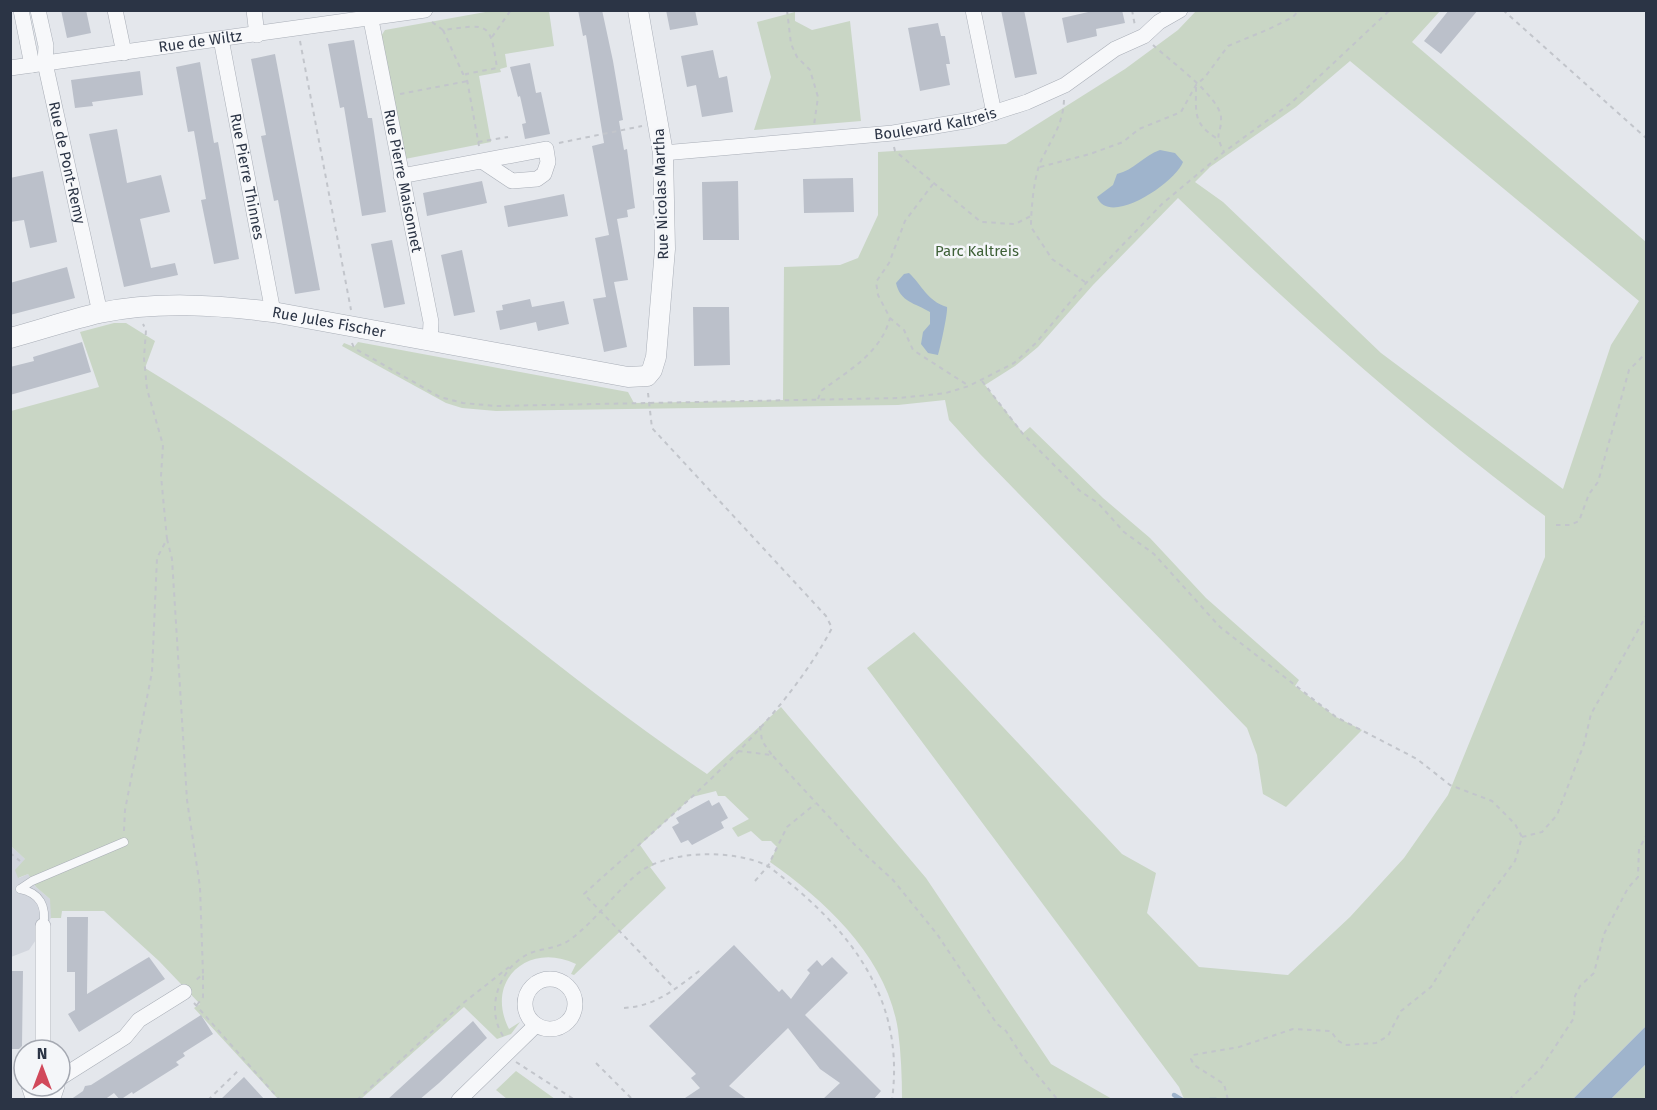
<svg xmlns="http://www.w3.org/2000/svg" width="1657" height="1110" font-family="'Fira Sans',sans-serif">
<style>
.built{fill:#d2d6de}
.green{fill:#c9d6c5;fill-rule:evenodd}
.water{fill:#9fb4cc}
.lines{fill:none;stroke-linecap:round;stroke-linejoin:round}
.stream{stroke:#9fb4cc;stroke-width:4.5}
.building{fill:#bbc0ca}
.service-casing{stroke:#a9aeb7;stroke-width:9}
.minor-casing{stroke:#a9aeb7;stroke-width:16}
.tertiary-casing{stroke:#a9aeb7;stroke-width:21}
.path{stroke:#c2c5cb;stroke-width:2;stroke-dasharray:4.5 4.5;stroke-linecap:butt}
.service{stroke:#f7f8fa;stroke-width:8}
.minor{stroke:#f7f8fa;stroke-width:15}
.tertiary{stroke:#f7f8fa;stroke-width:20}
.labels{text-anchor:middle;dominant-baseline:central;stroke-width:5;stroke-linejoin:round;paint-order:stroke}
.street-label{font-size:15px;fill:#2b3445;stroke:#f4f6f9}
.park-label{font-size:15px;fill:#3f6138;stroke:#f4f6f9}
</style>
<rect width="100%" height="100%" fill="#e4e7ec"/>
<path class="built" d="M11 846 25 859 19 878 28 874 36 887 50 899 53 908 51 918 29 950 11 957Z"/>
<path class="green" d="M491 11H549L554 46 505 54 507 67 500 69 501 72 479 76 491 142 405 159 381 36 385 30Z
M1196 11H1440L1412 42 1646 242V1026L1573 1099H1184L1179 1087 867 668 914 632 1122 854 1156 873 1147 913 1199 967 1288 975 1350 917 1404 858 1448 795 1545 557V516C1415 419 1294 310 1178 198L1093 285 1038 347 1015 366 985 385 1023 433 1030 427 1103 498 1150 538 1206 598 1299 680 1295 686 1336 717 1362 730 1286 807 1263 794 1257 755 1247 728 980 454 949 420 945 400 898 405 496 411 462 408 446 403 342 346 344 343 354 347 358 342 628 392 634 403 783 400 784 267 840 265 858 258 878 215V152L1006 144 1125 69 1178 30ZM1350 61 1639 301 1611 345 1563 489 1381 353 1223 202 1195 182 1210 167 1296 107Z
M795 12V21L812 30 850 21 861 121 754 130 771 77 757 22Z
M114 323H126L155 341 145 368C264 440 379 526 489 611 561 667 632 724 707 774L781 707 926 878 1051 1064 1112 1099H902C902 1077 901 1053 898 1030 887 958 827 902 770 862L777 847 771 841H762L751 831 738 837 732 828 749 819 725 796H718L716 791 692 797 640 845 654 865 650 867 666 888 574 975 571 974 576 964C529 941 484 980 509 1029L520 1022 511 1034 497 1039 464 1007 361 1099H278L194 1008 200 1004 159 961 104 911H62L61 918H51L50 899 36 887 28 874 18 878 15 870 25 859 11 846V411L99 387 80 332Z
M1646 1064V1099H1611Z
M516 1071 555 1099H507L496 1090Z"/>
<path class="water" d="M1160 150 1175 153 1183 162C1176 182 1109 228 1097 197L1113 185 1117 174C1134 170 1143 156 1160 150Z
M909 273C922 285 927 301 947 307 948 313 940 349 938 355L928 353 921 344 923 332 930 324V312C915 303 900 302 896 283L904 274Z
M1646 1026V1064L1611 1099H1573Z"/>
<g class="lines">
<path class="stream" d="M1174 1095 1182 1100
M1210 1100H1216"/>
</g>
<path class="building" d="M61 10H86L91 33 67 38Z
M578 10H602L613 61 623 120 619 121 624 150 627 149 635 208 627 210 628 217 617 219 628 280 614 282 627 347 604 352 593 299 606 297 595 238 609 235 592 146 604 143 586 35 583 36Z
M666 10H695L698 25 670 30Z
M1001 10H1024L1037 74 1015 78Z
M1097 10H1122L1125 23 1096 29 1097 36 1067 43 1062 18Z
M1449 10H1478L1441 54 1424 41Z
M938 23 941 36H945L950 64H946L950 85 920 91 908 28Z
M354 40 368 118H372L386 212 362 216 344 107 340 108 328 44Z
M713 50 719 78 727 76 733 112 702 117 696 85 687 87 681 56Z
M275 54 320 290 295 294 278 200 274 201 261 136 266 135 251 59Z
M200 62 214 143 218 142 239 259 214 264 201 200 206 199 194 131 188 132 176 67Z
M530 63 536 93 541 92 550 134 525 139 522 124 526 123 520 96 518 97 510 67Z
M140 71 143 95 92 102 93 106 75 108 71 80Z
M117 129 127 183 161 175 170 212 140 219 151 268 175 263 178 275 124 287 89 134Z
M43 171 57 242 30 248 24 220 10 222V178Z
M853 178 854 212 804 213 803 179Z
M482 181 487 203 427 216 423 193Z
M738 181 739 240H703L702 182Z
M564 194 568 216 508 227 504 206Z
M392 240 405 304 384 308 371 244Z
M462 250 475 312 454 316 441 255Z
M67 267 75 298 10 315V283Z
M530 299 532 307 564 301 569 324 538 331 536 322 500 330 496 311 503 310 502 305Z
M693 307H729L730 365 694 366Z
M82 342 91 372 10 395V367L34 361 33 357Z
M709 800 712 806 719 802 722 807 728 818 721 822 724 828 692 845 688 840 681 843 672 827 679 823 676 818Z
M67 917H88L87 994 149 957 165 979 79 1032 68 1014 75 1010V972H67Z
M734 945 779 992 782 989 791 999 810 973 807 970 817 960 822 966 832 957 848 973 805 1015 881 1091 873 1100H822L840 1083 820 1069 788 1028 729 1086 748 1100H682L700 1088 691 1078 696 1074 649 1026Z
M10 971H23L22 1046 19 1049H10Z
M201 1015 213 1034 183 1053 185 1056 176 1062 179 1065 133 1094 132 1092 120 1100 114 1093 104 1100H70L83 1091 85 1086 91 1085Z
M473 1021 487 1038 439 1083 419 1100H387Z
M244 1077 265 1100H220Z"/>
<g class="lines">
<defs>
<path id="service" d="M20 889 32 881 124 842
M20 889C40 893 47 906 43 926"/>
<g id="minor">
<path d="M21 10 32 65"/>
<path id="s1" d="M38 10 46 46 45 63 100 313"/>
<path d="M115 10 124 53"/>
<path d="M254 10 257 35"/>
<path d="M973 10 994 113"/>
<path id="s2" d="M371 20 431 322 430 341"/>
<path id="s3" d="M221 39 273 312"/>
<path id="s4" d="M10 68 425 10"/>
<path id="s5" d="M663 153 893 133 971 120 1027 102 1065 85 1115 49 1144 36 1159 22 1180 10"/>
<path d="M401 176 546 149 548 162 544 174 537 179 512 181 482 161"/>
<path d="M43 926V1050"/>
<circle cx="550" cy="1004" r="25"/>
<path d="M60 1078 125 1037 139 1020 184 992"/>
<path d="M29 1086 32 1095 39 1100"/>
<path d="M47 1100 54 1095 57 1086"/>
<path d="M459 1100 536 1025"/>
</g>
<g id="tertiary">
<path id="s6" d="M10 338C40 330 69 320 99 313 157 301 216 305 273 312L628 377 647 376 652 370 656 357 665 249 663 153 638 10"/>
</g>
</defs>
<use href="#service" class="service-casing"/>
<use href="#minor" class="minor-casing"/>
<use href="#tertiary" class="tertiary-casing"/>
<path class="path" d="M787 10 791 44 797 57 810 70 818 97 814 125
M1132 10 1135 26
M1503 10 1646 138
M432 22 443 30C489 24 490 21 497 68L466 74 479 146
M443 30 463 74H466
M492 37 511 10
M300 41 351 310
M1153 45C1169 60 1219 96 1221 117 1222 135 1213 131 1224 152
M1196 87C1196 113 1193 123 1216 138
M400 94 468 81
M1064 100C1063 124 1053 136 1043 157 1034 172 1031 209 1031 227L1052 259 1085 282
M478 142 508 137
M559 143 642 126
M894 147 895 151 981 222 1015 224 1031 216
M1040 167 1090 154 1123 142 1139 129 1181 112 1196 85 1205 77 1228 46 1269 29 1293 17 1299 10
M933 184 905 221 889 263 876 282 878 295 890 318 904 330 913 350 969 386
M352 343 354 348 440 397 463 403 496 406 900 398 946 393 969 386 1014 363 1036 343 1086 283 1162 204 1224 152 1291 103 1390 10
M982 381 1023 434 1080 491 1098 503 1124 532 1154 554 1220 627 1336 717 1417 759 1450 785 1492 801 1515 824 1522 837 1515 861 1476 914 1431 987 1401 1011 1388 1036 1376 1043 1345 1045 1337 1040 1331 1031 1293 1029 1239 1047 1193 1055 1191 1059 1194 1065 1224 1084 1228 1100
M648 393 652 428 826 616 832 628C776 733 671 814 584 894L675 989
M818 399 821 391C848 371 881 353 890 318
M1556 525H1570L1579 521 1589 494 1598 482 1629 370 1646 353
M167 539 172 559 187 800 200 887 203 974 194 982
M760 726 762 741 772 755
M738 751 772 755 855 845 893 880 937 934 997 1024 1006 1031 1024 1059 1058 1100
M124 831 125 810 152 672 157 558 167 539 161 476 163 445 147 389 144 358 146 330 143 324
M1522 837 1542 832 1557 815 1584 744 1591 714 1646 616
M10 853 20 861
M755 881 768 866C847 926 906 995 892 1100
M194 1003 280 1100
M197 1005 203 997V974
M624 1008C657 1006 676 988 702 969
M503 1036C485 1008 499 969 528 954 541 948 558 949 571 939 595 921 613 895 636 875 666 849 734 849 768 866L787 827 815 804
M516 1062 575 1100
M596 1063 633 1100
M208 1100 239 1070
M357 1100 462 1004 509 967
M1509 1100 1541 1068 1574 1018 1575 996 1580 986 1594 973 1604 934 1628 888 1638 877 1639 849 1646 836"/>
<use href="#service" class="service"/>
<use href="#minor" class="minor"/>
<use href="#tertiary" class="tertiary"/>
</g>
<g class="labels">
<g class="street-label">
<text stroke="none"><textPath href="#s4" startOffset="192">Rue de Wiltz</textPath></text>
<text stroke="none"><textPath href="#s5" startOffset="274">Boulevard Kaltreis</textPath></text>
<text stroke="none"><textPath href="#s1" startOffset="156">Rue de Pont-Remy</textPath></text>
<text stroke="none"><textPath href="#s3" startOffset="140">Rue Pierre Thinnes</textPath></text>
<text stroke="none"><textPath href="#s2" startOffset="164">Rue Pierre Maisonnet</textPath></text>
<text transform="translate(661 194) rotate(-92)">Rue Nicolas Martha</text>
<text stroke="none"><textPath href="#s6" startOffset="324">Rue Jules Fischer</textPath></text>
</g>
<g class="park-label">
<text x="977" y="251">Parc Kaltreis</text>
</g>
</g>
<rect width="1657" height="1110" fill="none" stroke="#2b3445" stroke-width="24"/>
<g transform="translate(42 1068)"><circle r="28" fill="#f4f6f9" stroke="#a4a8b1" stroke-width="1.5"/>
<path d="M0-4.5L10 22L0 15L-10 22Z" fill="#d1495b"/>
<text y="-9" font-size="16" font-weight="bold" text-anchor="middle" fill="#2b3445">N</text>
</g>
</svg>
